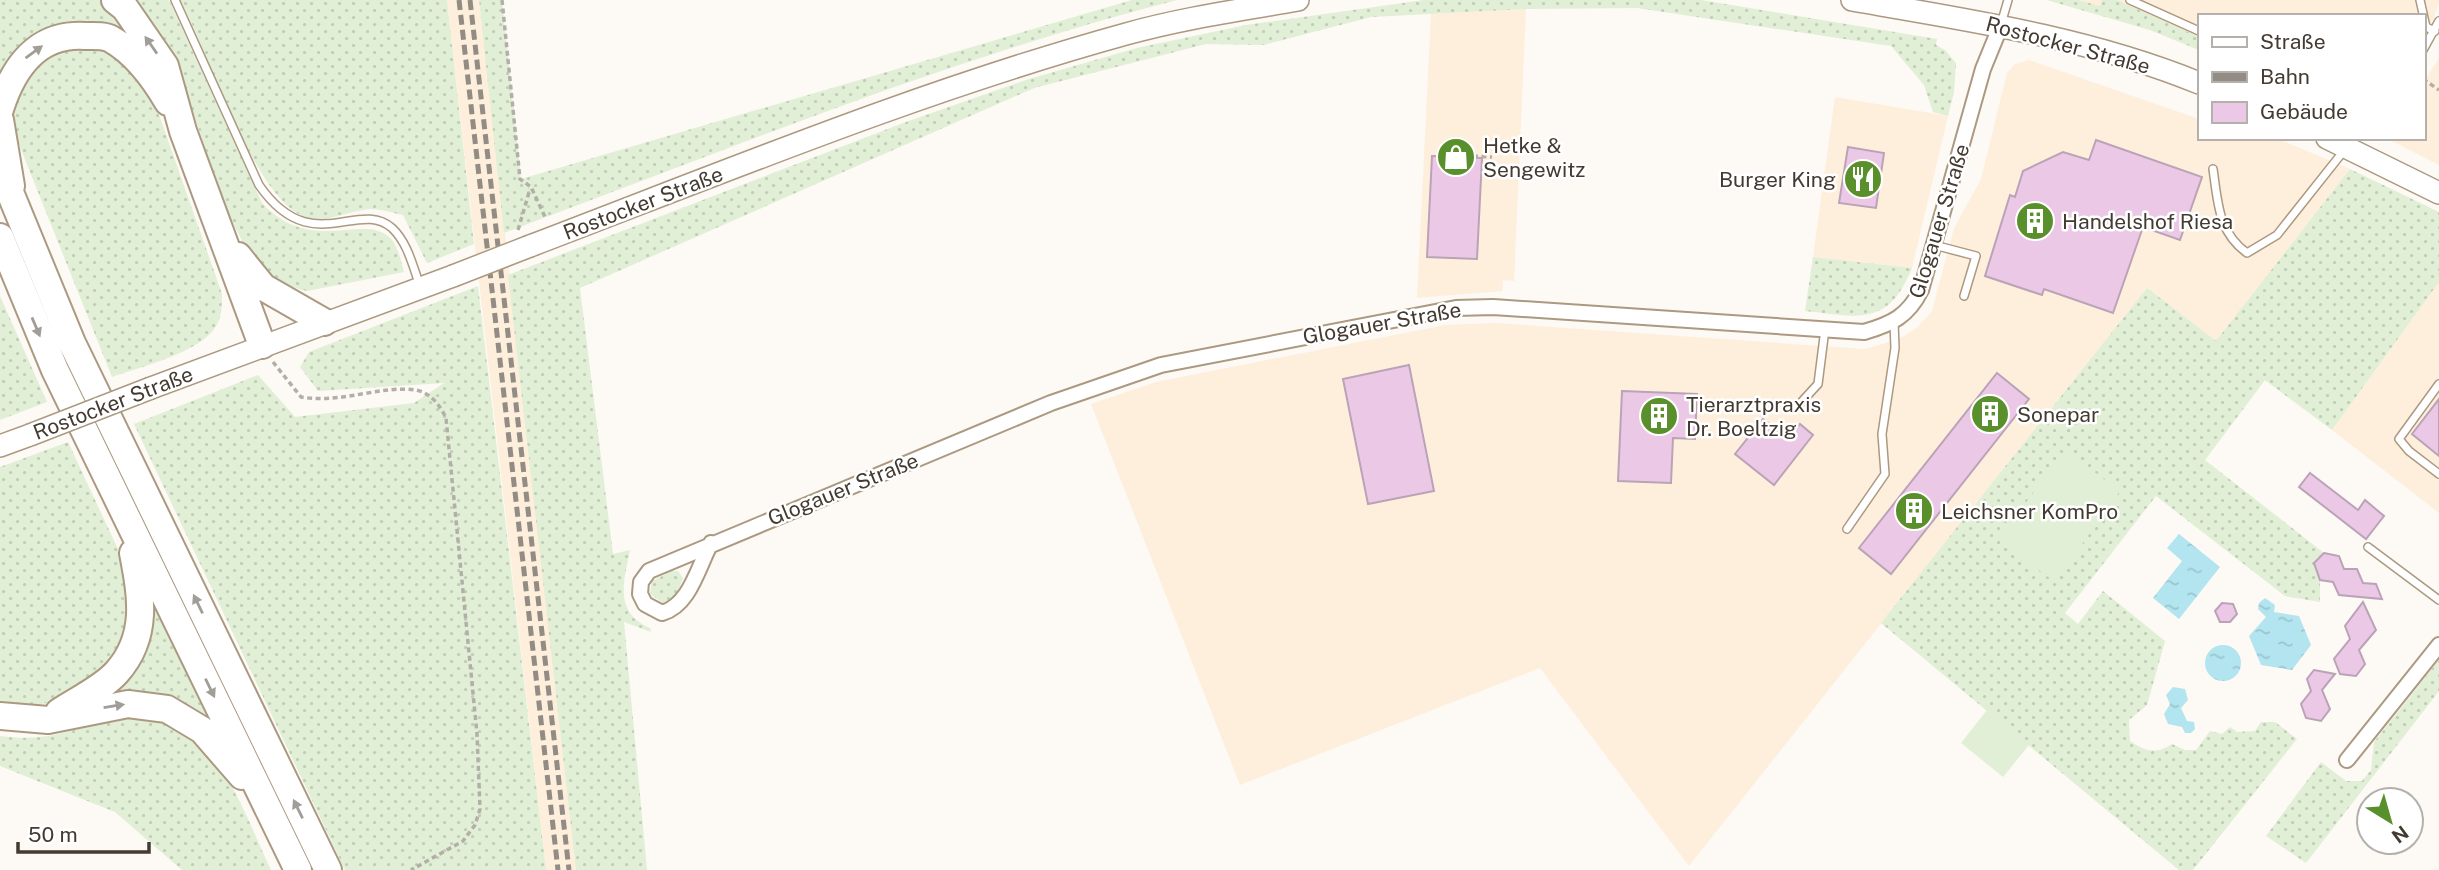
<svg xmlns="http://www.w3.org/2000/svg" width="2439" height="870" font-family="'Public Sans',sans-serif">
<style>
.built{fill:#feefdc}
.grass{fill:url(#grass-dots)}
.garden{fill:#e0efd5}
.water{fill:url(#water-ripples)}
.building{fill:#ebc9e6;stroke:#bba3b7;stroke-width:2}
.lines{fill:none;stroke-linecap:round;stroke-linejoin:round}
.lane-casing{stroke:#ac9981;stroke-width:10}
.street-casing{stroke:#ac9981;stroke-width:18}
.secondary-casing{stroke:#ac9981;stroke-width:24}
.highway-casing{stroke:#ac9981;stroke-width:30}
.path{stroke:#b3aea7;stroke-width:3.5;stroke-dasharray:5 3.5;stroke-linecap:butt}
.lane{stroke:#fff;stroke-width:7}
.street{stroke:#fff;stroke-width:14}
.secondary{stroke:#fff;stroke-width:21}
.highway{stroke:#fff;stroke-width:26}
.rail{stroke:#928c84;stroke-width:5;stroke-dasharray:10 5;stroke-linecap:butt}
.secondary-bridge-casing{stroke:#ac9981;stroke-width:24;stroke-linecap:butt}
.secondary-bridge{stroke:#fff;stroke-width:21}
.oneway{fill:#a19d98}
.labels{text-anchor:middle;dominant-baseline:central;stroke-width:5;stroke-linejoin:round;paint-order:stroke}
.street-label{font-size:21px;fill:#433b31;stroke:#fff}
.poi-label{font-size:21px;fill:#433b31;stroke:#fff;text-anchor:start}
</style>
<defs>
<pattern id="grass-dots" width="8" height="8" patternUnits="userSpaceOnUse" patternTransform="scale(1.75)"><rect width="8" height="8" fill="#e0efd5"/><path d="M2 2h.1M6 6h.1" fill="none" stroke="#c1ceb7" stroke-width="1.8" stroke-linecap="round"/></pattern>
<pattern id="water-ripples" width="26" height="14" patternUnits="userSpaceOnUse" patternTransform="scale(1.75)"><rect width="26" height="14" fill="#b2e5ef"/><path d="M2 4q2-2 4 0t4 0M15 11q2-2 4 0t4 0" fill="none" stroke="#9ac5cd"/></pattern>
</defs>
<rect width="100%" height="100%" fill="#fdf9f4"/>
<path class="built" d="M447 0H479L576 870H546Z
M2047 0H2439V2L2433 20 2423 34V16H2199V50L2150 30Z
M1526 9 1514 281 1503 280 1502 291 1417 298 1431 14Z
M2439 58V165L2388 139 2423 138V83Z
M2029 60 2199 119V138H2276L2350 169 2216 342 2147 288 1689 866 1540 668 1240 785 1091 404 1156 382 1445 325 1496 323 1864 349 1897 340 1917 328 1932 311 1954 228 1981 179 2007 73 2015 64Z
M1835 97 1948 116 1912 268 1813 257Z
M2439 282V513L2332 430Z"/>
<path class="grass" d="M0 0H100L126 21 142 43 84 29 0 81Z
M127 0H169L262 203C312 256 362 213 389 237 398 244 401 262 404 272L307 291C224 273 216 154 183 91 166 60 146 30 127 0Z
M180 0H447L474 244 427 263 403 215C393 213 381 209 371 209 349 210 325 225 303 216 253 196 208 50 180 0Z
M479 0H502L521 179 1132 0H1177C947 59 726 150 504 233Z
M1424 0H1701L1937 39 1936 45 1945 50 1956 63 1954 92 1948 116 1933 112 1924 85 1891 46 1637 8 1526 9 1371 17 1263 45 1206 44 1034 88 580 288 613 554 630 550C624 581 613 612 650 628L651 632 624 622 647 870H576L508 275 906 122 1029 79 1137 48 1246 25Z
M2047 0H2078L2100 6 2102 0H2117L2199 37V50L2150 30Z
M103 46 149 86 222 294C222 306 222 316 216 326 202 352 140 367 112 377L12 127C15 64 45 50 103 46Z
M2350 169 2439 212V282L2332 430 2265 380 2205 460 2324 553 2314 563 2320 580V602L2285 596 2156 496 2065 613 2078 624 2103 591 2165 641 2147 705 2129 720 2130 741C2145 751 2156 755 2172 744L2185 750H2196L2210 731 2222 734 2230 727 2237 732 2255 731 2261 722H2275L2297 739 2193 870H2179L1881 623 2147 288 2216 341Z
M1813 257 1912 268C1888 327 1860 317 1805 311Z
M478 286 546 870H345L134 424 258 375 295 417 414 403 444 383 318 391 300 367 309 352Z
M0 296 47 402 0 420Z
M68 442 131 577 125 639 109 665 56 701 37 705 0 701V467Z
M672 571H678L683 578 676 596 663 603 650 594 652 581Z
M152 594 222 734 103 699Z
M2439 660V691L2306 863 2266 836 2321 762 2346 781H2362L2371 770 2374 742Z
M133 714C153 718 172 721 189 733 230 765 249 824 271 870H182L115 812 0 766V736C59 744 80 723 133 714Z"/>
<path class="garden" d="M2065 450 2120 491 2055 582 1998 540Z
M1987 710 2029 745 2003 777 1961 743Z"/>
<path class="water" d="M2179 534 2220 567 2179 619 2153 598 2182 561 2167 548Z
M2265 598 2275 605 2274 612 2299 616 2311 645 2292 670 2261 665 2249 636 2266 617 2258 609 2259 603Z
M2205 663a18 18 0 1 1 36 0a18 18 0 1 1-36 0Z
M2173 687 2185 689 2188 700 2181 708 2187 721 2194 722 2195 729 2191 733H2185L2182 727 2168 724 2164 714 2170 704 2166 695Z"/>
<path class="building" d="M2096 140 2202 177 2180 240 2143 227 2113 313 2044 289 2042 295 1985 276 2010 195 2015 197 2023 171 2063 152 2089 160Z
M1848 147 1884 153 1876 208 1839 203Z
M1432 156 1482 158 1477 259 1427 257Z
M1409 365 1434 491 1368 504 1343 379Z
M1997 373 2029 399 1891 574 1859 548Z
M1622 391 1697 394 1695 439 1673 438 1671 483 1618 481Z
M2439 399V456L2412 434Z
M1763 419 1788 438 1800 424 1813 435 1774 485 1735 454Z
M2310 473 2358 510 2365 500 2384 516 2366 539 2299 487Z
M2324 553 2339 556 2344 569H2357L2363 583 2376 584 2382 599 2339 595 2333 582 2320 580 2314 563Z
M2363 602 2376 630 2359 650 2365 664 2356 676 2340 674 2334 659 2350 639 2345 626Z
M2222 603 2233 604 2237 614 2230 622H2220L2215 611Z
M2314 670 2335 674 2322 690 2330 709 2321 721 2306 718 2301 704 2311 691 2307 679Z"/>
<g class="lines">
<defs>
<path id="lane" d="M175 0 259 185C311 260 358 198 392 228 408 243 413 267 420 286
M2130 0 2199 31
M2420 0 2426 27 2435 31
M2001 24 2008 0
M2423 50 2439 21
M2213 169C2218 203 2218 232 2247 253L2277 235 2354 138
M1934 245 1976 256 1964 296
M2439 384 2399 439 2409 451 2439 474
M1795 409 1818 384 1825 329
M1847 529 1885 474 1882 434 1895 348 1894 322
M2368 547 2439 600"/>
<path id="street" d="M711 543C698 567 690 605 662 613L645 604 640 594 641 582 649 571 1051 403 1161 365 1456 308 1493 307 1864 332C1892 324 1908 316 1921 290L1983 69 2001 25
M2347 760 2439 645"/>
<path id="secondary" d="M1852 0C1969 20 2089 38 2199 83
M2327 138 2439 193
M530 246C727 171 923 90 1126 34 1183 18 1241 10 1298 0
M151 388 453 276
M0 446 30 435"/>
<path id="highway" d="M115 0 125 8 165 66 183 131 262 345
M0 109C13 68 37 33 85 36 93 36 104 35 111 39 136 53 154 78 168 102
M0 120 11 186
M0 168 72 343 328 870
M0 237 55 370 298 870
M238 256 263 287 324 322
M59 712C77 700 103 688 117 672 149 636 141 595 133 553
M0 716 48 720 128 704 167 709 202 730 242 776"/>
</defs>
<use href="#lane" class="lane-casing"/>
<use href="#street" class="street-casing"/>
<use href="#secondary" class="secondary-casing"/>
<use href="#highway" class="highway-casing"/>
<path class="path" d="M502 0 520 179 531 187 546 219
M2423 79 2439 90
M1456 155 1492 157
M518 230 530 189
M273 362 301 397C341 404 381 385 415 390 430 392 440 405 446 418L477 734 480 809 475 825 463 841 411 870"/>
<use href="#lane" class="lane"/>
<use href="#street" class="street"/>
<use href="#secondary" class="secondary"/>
<use href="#highway" class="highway"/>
<path class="rail" d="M459 0 558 870
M470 0 569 870"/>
<defs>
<path id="secondary-bridge" d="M453 276 530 246
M30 435 151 388"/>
</defs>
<use href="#secondary-bridge" class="secondary-bridge-casing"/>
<use href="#secondary-bridge" class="secondary-bridge"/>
</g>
<defs><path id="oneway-solid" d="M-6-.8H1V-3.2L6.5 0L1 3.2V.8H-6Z" transform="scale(1.75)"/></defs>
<g class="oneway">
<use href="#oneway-solid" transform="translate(151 45) rotate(-125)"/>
<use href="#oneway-solid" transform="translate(34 52) rotate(-36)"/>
<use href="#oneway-solid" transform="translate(36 327) rotate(67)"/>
<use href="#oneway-solid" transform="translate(198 604) rotate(-116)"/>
<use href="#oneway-solid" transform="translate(210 688) rotate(64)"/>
<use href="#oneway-solid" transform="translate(114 706) rotate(-9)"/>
<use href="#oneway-solid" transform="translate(298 809) rotate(-116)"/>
</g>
<defs>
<symbol id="shop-disc" viewBox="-11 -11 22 22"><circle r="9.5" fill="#59902b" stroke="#fff"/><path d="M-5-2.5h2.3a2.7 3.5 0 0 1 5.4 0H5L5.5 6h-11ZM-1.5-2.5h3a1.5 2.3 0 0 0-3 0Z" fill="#fff"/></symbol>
<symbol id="restaurant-disc" viewBox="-11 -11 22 22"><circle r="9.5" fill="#59902b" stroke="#fff"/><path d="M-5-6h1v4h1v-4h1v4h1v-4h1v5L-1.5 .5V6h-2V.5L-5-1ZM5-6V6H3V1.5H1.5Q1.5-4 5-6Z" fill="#fff"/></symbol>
<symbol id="building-disc" viewBox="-11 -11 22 22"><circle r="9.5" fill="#59902b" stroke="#fff"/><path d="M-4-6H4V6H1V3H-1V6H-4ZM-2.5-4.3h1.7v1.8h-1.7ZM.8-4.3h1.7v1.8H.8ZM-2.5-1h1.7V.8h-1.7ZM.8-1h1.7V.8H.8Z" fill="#fff"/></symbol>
</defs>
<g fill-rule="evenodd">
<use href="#shop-disc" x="1434" y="135" width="44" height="44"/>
<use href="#restaurant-disc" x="1841" y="157" width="44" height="44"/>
<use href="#building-disc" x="2013" y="199" width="44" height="44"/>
<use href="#building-disc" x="1968" y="392" width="44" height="44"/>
<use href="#building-disc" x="1637" y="394" width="44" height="44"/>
<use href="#building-disc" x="1892" y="489" width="44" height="44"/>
</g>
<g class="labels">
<g class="street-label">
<text transform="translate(2068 45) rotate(15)">Rostocker Straße</text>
<text transform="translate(643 203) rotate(-21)">Rostocker Straße</text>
<text transform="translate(1939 221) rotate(-73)">Glogauer Straße</text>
<text transform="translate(1382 323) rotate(-10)">Glogauer Straße</text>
<text transform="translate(113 403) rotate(-21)">Rostocker Straße</text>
<text transform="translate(843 489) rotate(-22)">Glogauer Straße</text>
</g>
<g class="poi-label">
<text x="1483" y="145">Hetke &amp;<tspan x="1483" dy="24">Sengewitz</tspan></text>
<text x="1836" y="179" text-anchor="end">Burger King</text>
<text x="2062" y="221">Handelshof Riesa</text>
<text x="1686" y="404">Tierarztpraxis<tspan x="1686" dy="24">Dr. Boeltzig</tspan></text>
<text x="2017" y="414">Sonepar</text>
<text x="1941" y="511">Leichsner KomPro</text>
</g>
</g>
<rect x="2198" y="14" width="228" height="126" fill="#ffffff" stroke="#b4b1ad" stroke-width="2"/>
<rect x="2212" y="37" width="35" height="10" fill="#ffffff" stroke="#b4b1ad" stroke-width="2"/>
<text x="2260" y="49" font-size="21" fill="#433b31">Straße</text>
<rect x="2212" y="72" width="35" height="10" fill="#928c84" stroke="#b4b1ad" stroke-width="2"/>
<text x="2260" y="84" font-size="21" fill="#433b31">Bahn</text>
<rect x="2212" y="102" width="35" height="21" fill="#ebc9e6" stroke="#b4b1ad" stroke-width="2"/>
<text x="2260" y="119" font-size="21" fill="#433b31">Gebäude</text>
<g transform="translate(2390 821) rotate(143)"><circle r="33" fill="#ffffff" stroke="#b4b1ad" stroke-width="2"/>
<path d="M0-5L12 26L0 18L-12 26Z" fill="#59902b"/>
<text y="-10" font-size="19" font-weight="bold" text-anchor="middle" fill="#433b31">N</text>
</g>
<path d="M18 842v10h131v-10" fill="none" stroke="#433b31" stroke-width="3.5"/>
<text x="28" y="842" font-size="21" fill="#433b31" stroke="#ffffff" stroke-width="5" paint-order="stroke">50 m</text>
</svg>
